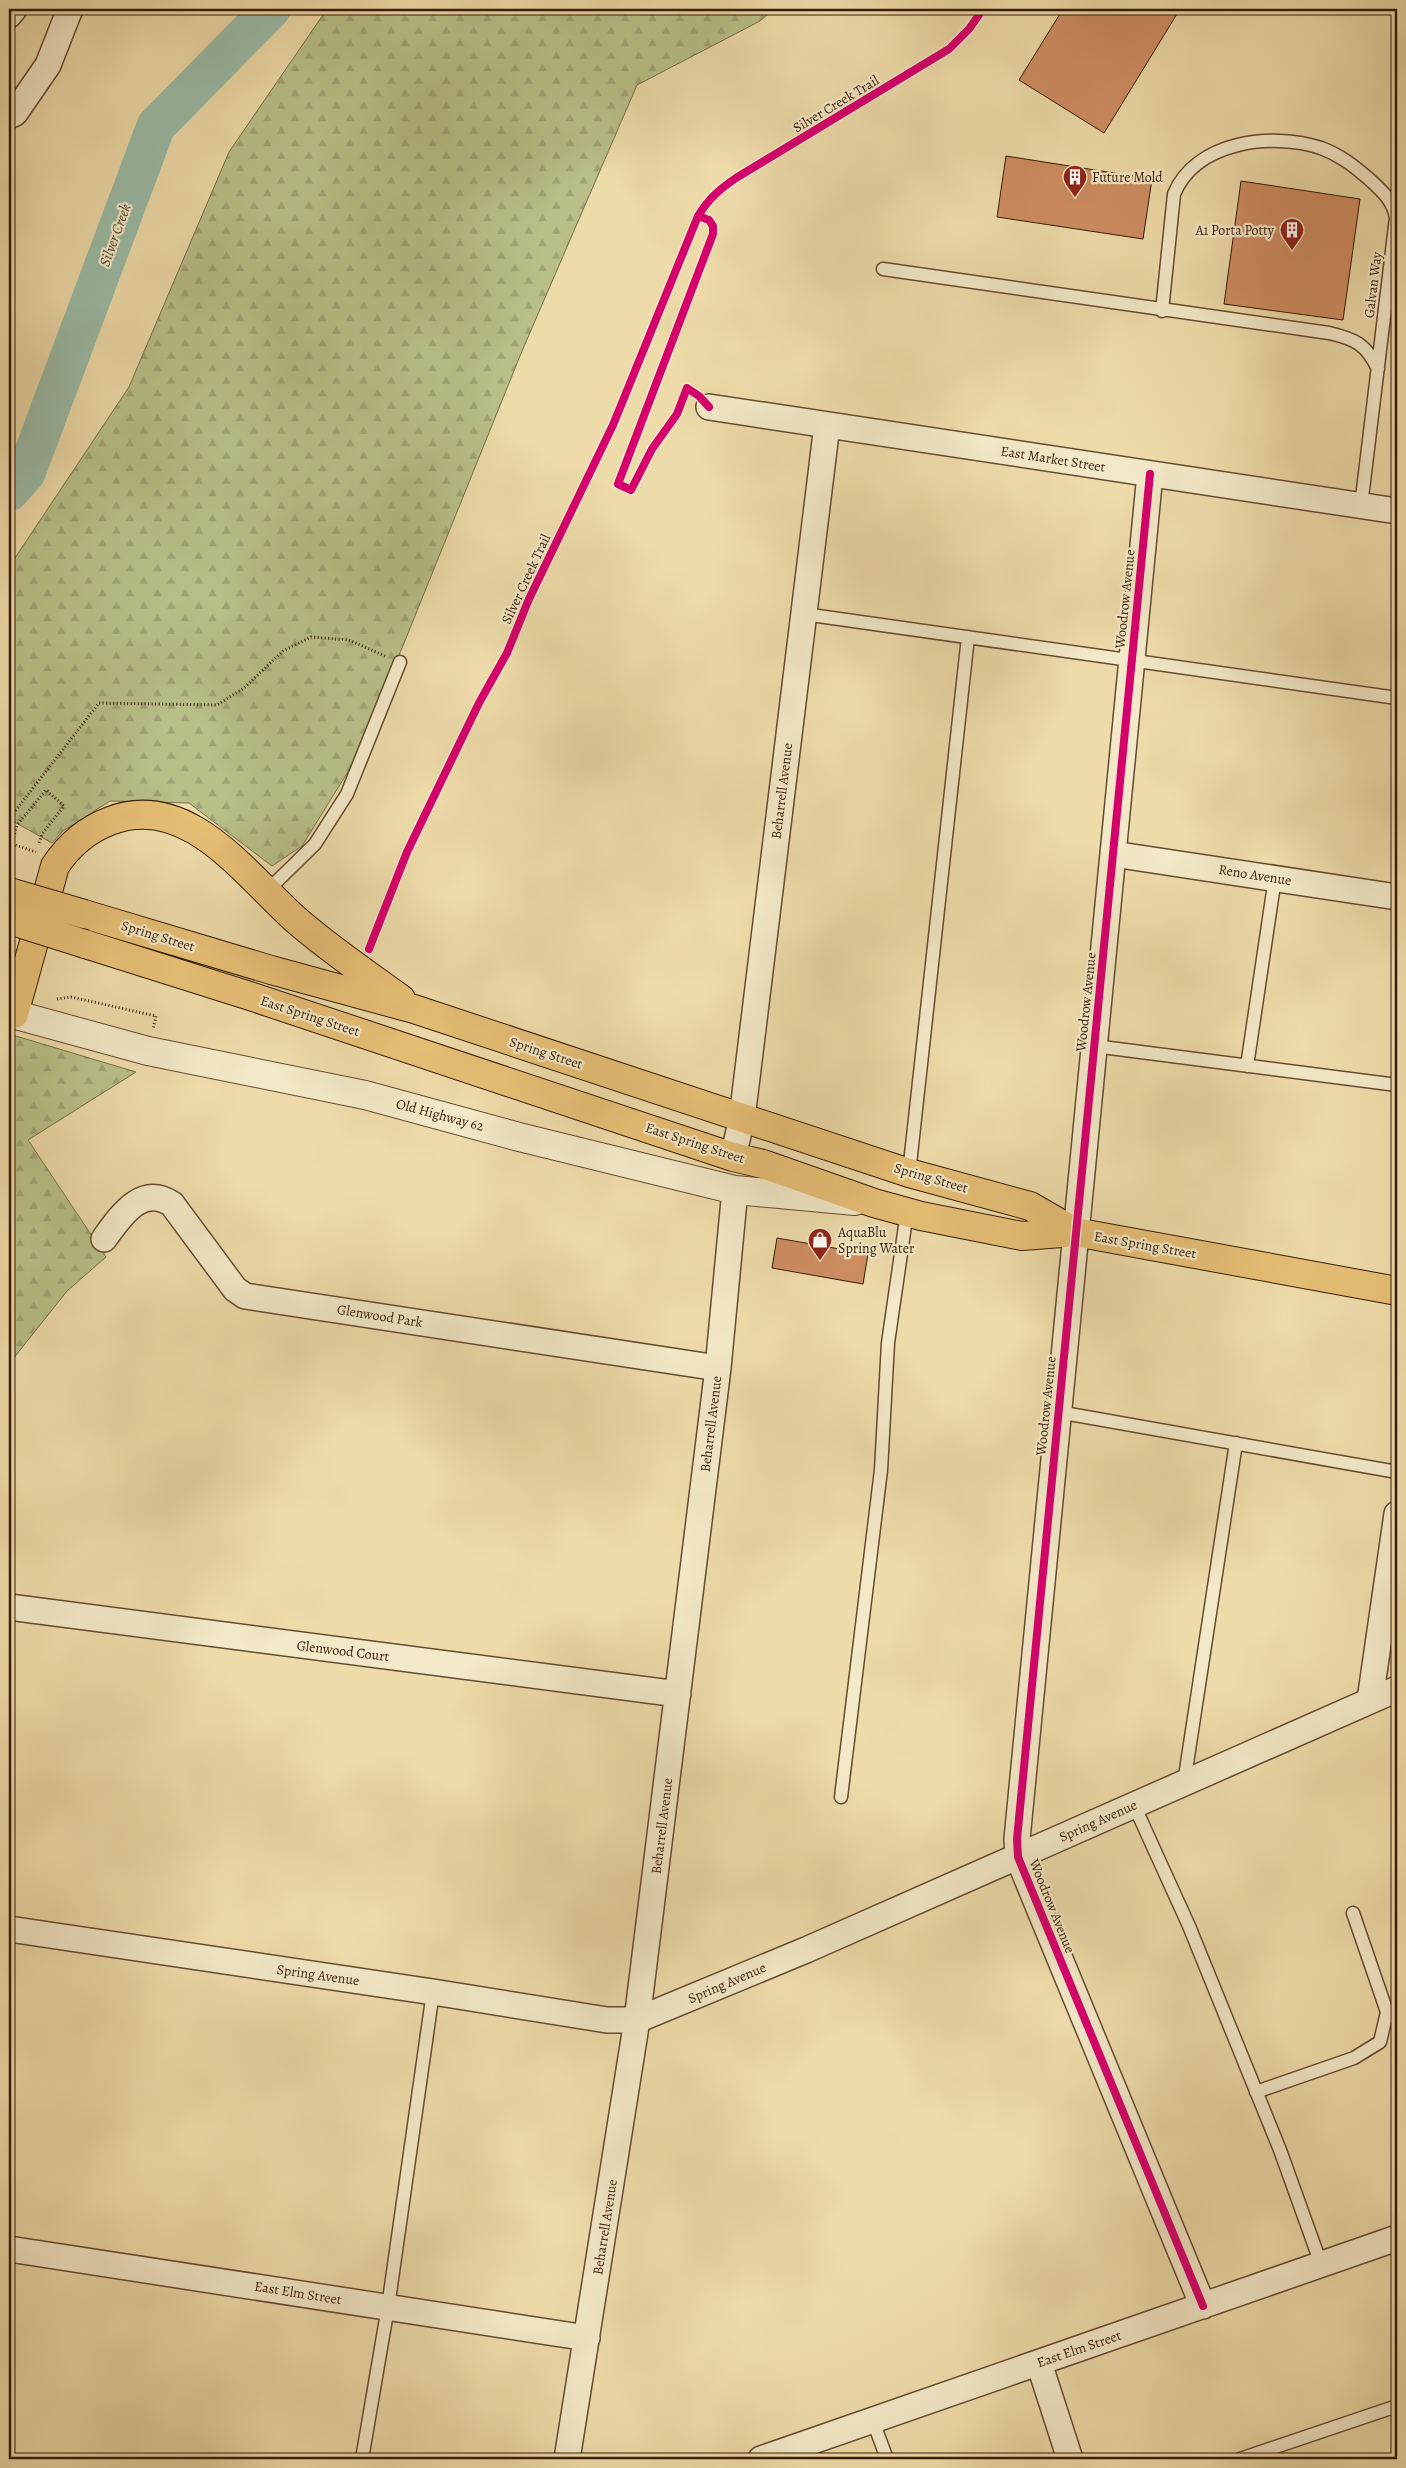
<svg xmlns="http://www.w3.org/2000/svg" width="1406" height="2468" font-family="Alegreya,serif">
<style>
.forest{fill:url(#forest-firs);stroke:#776e47}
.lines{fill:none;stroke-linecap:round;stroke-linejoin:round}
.river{stroke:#9abba6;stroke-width:39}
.building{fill:#ce8d62;stroke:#361b06}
.service-casing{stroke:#644b2f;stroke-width:15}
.minor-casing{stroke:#644b2f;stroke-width:28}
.tertiary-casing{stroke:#644b2f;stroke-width:30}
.primary-casing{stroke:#361b06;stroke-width:30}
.path{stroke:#361b06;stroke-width:3;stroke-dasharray:1 2.5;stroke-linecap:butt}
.service{stroke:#f3e8c7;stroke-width:12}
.minor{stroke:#f3e8c7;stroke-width:25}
.tertiary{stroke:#f3e8c7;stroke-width:28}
.primary{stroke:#e6be74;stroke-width:28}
.primary-bridge-casing{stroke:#361b06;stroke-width:30;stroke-linecap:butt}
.primary-bridge{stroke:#e6be74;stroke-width:28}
.cycleway-casing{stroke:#f3e8c7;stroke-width:11}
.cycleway{stroke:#d6006c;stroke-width:8}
.labels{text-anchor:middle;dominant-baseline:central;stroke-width:4.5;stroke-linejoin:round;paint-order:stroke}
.street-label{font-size:14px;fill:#361b06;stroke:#f3e8c7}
.poi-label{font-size:14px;fill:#361b06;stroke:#f3e8c7;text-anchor:start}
.water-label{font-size:15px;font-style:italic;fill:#544b36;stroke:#f3e8c7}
</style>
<defs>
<pattern id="forest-firs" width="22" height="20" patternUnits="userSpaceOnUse" patternTransform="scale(1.25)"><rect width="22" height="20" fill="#b8c088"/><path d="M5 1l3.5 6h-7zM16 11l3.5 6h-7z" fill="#9fa474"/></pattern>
</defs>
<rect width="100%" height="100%" fill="#eddba9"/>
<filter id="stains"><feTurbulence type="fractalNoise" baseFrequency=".004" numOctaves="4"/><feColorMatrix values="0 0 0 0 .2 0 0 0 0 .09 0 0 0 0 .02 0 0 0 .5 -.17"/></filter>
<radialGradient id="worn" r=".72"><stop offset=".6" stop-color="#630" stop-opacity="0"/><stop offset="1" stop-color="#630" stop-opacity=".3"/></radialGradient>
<path class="forest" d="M327 9H774L760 21 637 85 522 351 402 648 349 770 302 846 272 866 189 803 110 801 63 831 52 843 9 819V567L129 387 229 152Z
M9 1034 136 1072 28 1140 106 1257 67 1291 13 1359 9 1390Z"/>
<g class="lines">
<path class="river" d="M9 492 26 473 156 126 271 9"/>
</g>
<path class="building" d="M1063 9H1180L1104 133 1019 80Z
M1006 156 1152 179 1143 239 997 217Z
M1241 181 1360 199 1343 320 1224 304Z
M777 1238 868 1254 863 1284 772 1268Z"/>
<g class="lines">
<defs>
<path id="service" d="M883 269 1329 333C1355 339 1366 344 1378 369
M1162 311 1174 194C1196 141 1272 132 1321 148 1340 155 1354 166 1369 179 1382 191 1393 200 1396 218L1361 506
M804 614 1397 698
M267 891 315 844 347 794 400 662
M1094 1046 1397 1085
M1247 1066 1275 878
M909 1173 968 637
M1058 1412 1397 1472
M1184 1783 1236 1443
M841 1797 881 1470 888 1343 907 1212
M1134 1805 1189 1926 1280 2150 1321 2264
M1256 2092 1354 2058 1380 2042 1387 2012 1353 1913
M873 2421 887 2459
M362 2459 388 2307 433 1992
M1240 2459 1397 2406"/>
<path id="minor" d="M9 15 14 9
M9 116 15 113 48 65 70 9
M709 407 1397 511
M1150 474 1017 1839 1018 1857 1203 2306
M1113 854 1397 897
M733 1157 742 1118 827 425
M104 1239C121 1216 141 1184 172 1204L235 1289 245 1296 718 1368
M9 1607 678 1694
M1370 1700 1397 1514
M9 1929 433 1992 607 2020H637L806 1950 1397 1689
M9 2249 587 2338
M1039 2363 1070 2459
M567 2459 637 2020 718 1368 735 1190
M761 2459 1397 2238"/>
<path id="tertiary" d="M9 1013 148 1051 365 1095 519 1137 735 1190 855 1201"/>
<path id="primary" d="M84 914 271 970 414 1009 909 1173 1030 1206 1075 1232
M85 944 250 996 733 1157 763 1164 874 1203 921 1216 1022 1236 1075 1232 1397 1291
M14 1014 55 866C69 845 86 830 110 821 187 791 245 874 295 919 328 948 365 973 401 999"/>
</defs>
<use href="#service" class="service-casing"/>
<use href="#minor" class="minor-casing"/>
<use href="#tertiary" class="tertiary-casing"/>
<use href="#primary" class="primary-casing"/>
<path class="path" d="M9 819 99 703 217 705 244 688 283 651 311 637 349 640 385 656
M9 843 36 852
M9 854 17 825 46 790 64 806 42 834 39 843
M57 999 71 997 156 1016 153 1029"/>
<use href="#service" class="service"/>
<use href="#minor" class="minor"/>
<use href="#tertiary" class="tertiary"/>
<use href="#primary" class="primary"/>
<defs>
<path id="primary-bridge" d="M9 892 84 914
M9 920 85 944"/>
</defs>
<use href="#primary-bridge" class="primary-bridge-casing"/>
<use href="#primary-bridge" class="primary-bridge"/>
<defs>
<path id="cycleway" d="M698 216 709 220 713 226V234L618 484 631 490 652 449 677 414 687 388 699 396 709 407
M1150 474 1017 1839 1018 1857 1203 2306
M369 949 407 852 479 703 507 653 529 599 613 425 698 216C709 198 720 189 736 178L949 49 969 29 983 9"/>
</defs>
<use href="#cycleway" class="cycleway-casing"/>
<use href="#cycleway" class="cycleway"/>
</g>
<defs>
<symbol id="building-pin" viewBox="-11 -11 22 30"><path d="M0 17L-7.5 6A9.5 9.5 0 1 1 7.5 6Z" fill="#8f2418" stroke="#f3e8c7"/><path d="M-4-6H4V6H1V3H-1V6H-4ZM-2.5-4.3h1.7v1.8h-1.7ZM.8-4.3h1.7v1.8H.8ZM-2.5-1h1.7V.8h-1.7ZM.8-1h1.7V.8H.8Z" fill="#fff"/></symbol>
<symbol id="shop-pin" viewBox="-11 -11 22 30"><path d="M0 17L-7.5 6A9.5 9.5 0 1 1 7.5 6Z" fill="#8f2418" stroke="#f3e8c7"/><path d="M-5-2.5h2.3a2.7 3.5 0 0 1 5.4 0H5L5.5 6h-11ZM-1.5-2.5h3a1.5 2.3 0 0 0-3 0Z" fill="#fff"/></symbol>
</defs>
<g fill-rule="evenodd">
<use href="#building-pin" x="1061" y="163" width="28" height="38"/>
<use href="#building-pin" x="1278" y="216" width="28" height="38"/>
<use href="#shop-pin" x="806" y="1226" width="28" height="38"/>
</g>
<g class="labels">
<g class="street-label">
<text transform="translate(836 104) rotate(-31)">Silver Creek Trail</text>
<text transform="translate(1373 285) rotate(-83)">Galvan Way</text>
<text transform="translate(1053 459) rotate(9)">East Market Street</text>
<text transform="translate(526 579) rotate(-65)">Silver Creek Trail</text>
<text transform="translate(1125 599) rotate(-84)">Woodrow Avenue</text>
<text transform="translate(782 791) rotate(-83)">Beharrell Avenue</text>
<text transform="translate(1255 875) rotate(9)">Reno Avenue</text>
<text transform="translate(158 936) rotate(17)">Spring Street</text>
<text transform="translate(1086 1002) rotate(-84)">Woodrow Avenue</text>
<text transform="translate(310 1016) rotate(18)">East Spring Street</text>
<text transform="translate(546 1053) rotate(18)">Spring Street</text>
<text transform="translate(440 1115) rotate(15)">Old Highway 62</text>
<text transform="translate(695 1143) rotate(18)">East Spring Street</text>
<text transform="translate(931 1178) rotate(16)">Spring Street</text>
<text transform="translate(1145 1245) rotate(10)">East Spring Street</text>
<text transform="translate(380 1316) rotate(9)">Glenwood Park</text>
<text transform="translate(1046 1406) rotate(-84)">Woodrow Avenue</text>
<text transform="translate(711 1424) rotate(-83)">Beharrell Avenue</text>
<text transform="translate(343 1651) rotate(7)">Glenwood Court</text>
<text transform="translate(1098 1821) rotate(-24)">Spring Avenue</text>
<text transform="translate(662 1826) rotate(-83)">Beharrell Avenue</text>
<text transform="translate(1052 1906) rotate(68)">Woodrow Avenue</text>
<text transform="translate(318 1975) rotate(8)">Spring Avenue</text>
<text transform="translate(727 1983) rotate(-23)">Spring Avenue</text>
<text transform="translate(605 2227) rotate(-81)">Beharrell Avenue</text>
<text transform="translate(298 2293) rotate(9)">East Elm Street</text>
<text transform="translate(1079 2349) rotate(-19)">East Elm Street</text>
</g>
<g class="poi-label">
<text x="1092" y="177">Future Mold</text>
<text x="1274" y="230" text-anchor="end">A1 Porta Potty</text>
<text x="838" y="1232">AquaBlu<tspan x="838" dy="16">Spring Water</tspan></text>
</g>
<g class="water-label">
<text transform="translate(115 235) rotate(-70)">Silver Creek</text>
</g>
</g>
<rect width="1406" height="2468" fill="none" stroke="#eddba9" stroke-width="30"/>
<rect x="10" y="10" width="1386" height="2448" fill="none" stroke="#361b06" stroke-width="2.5"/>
<rect x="15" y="15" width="1376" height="2438" fill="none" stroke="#361b06"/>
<rect width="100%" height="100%" filter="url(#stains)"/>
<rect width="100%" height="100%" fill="url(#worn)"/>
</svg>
